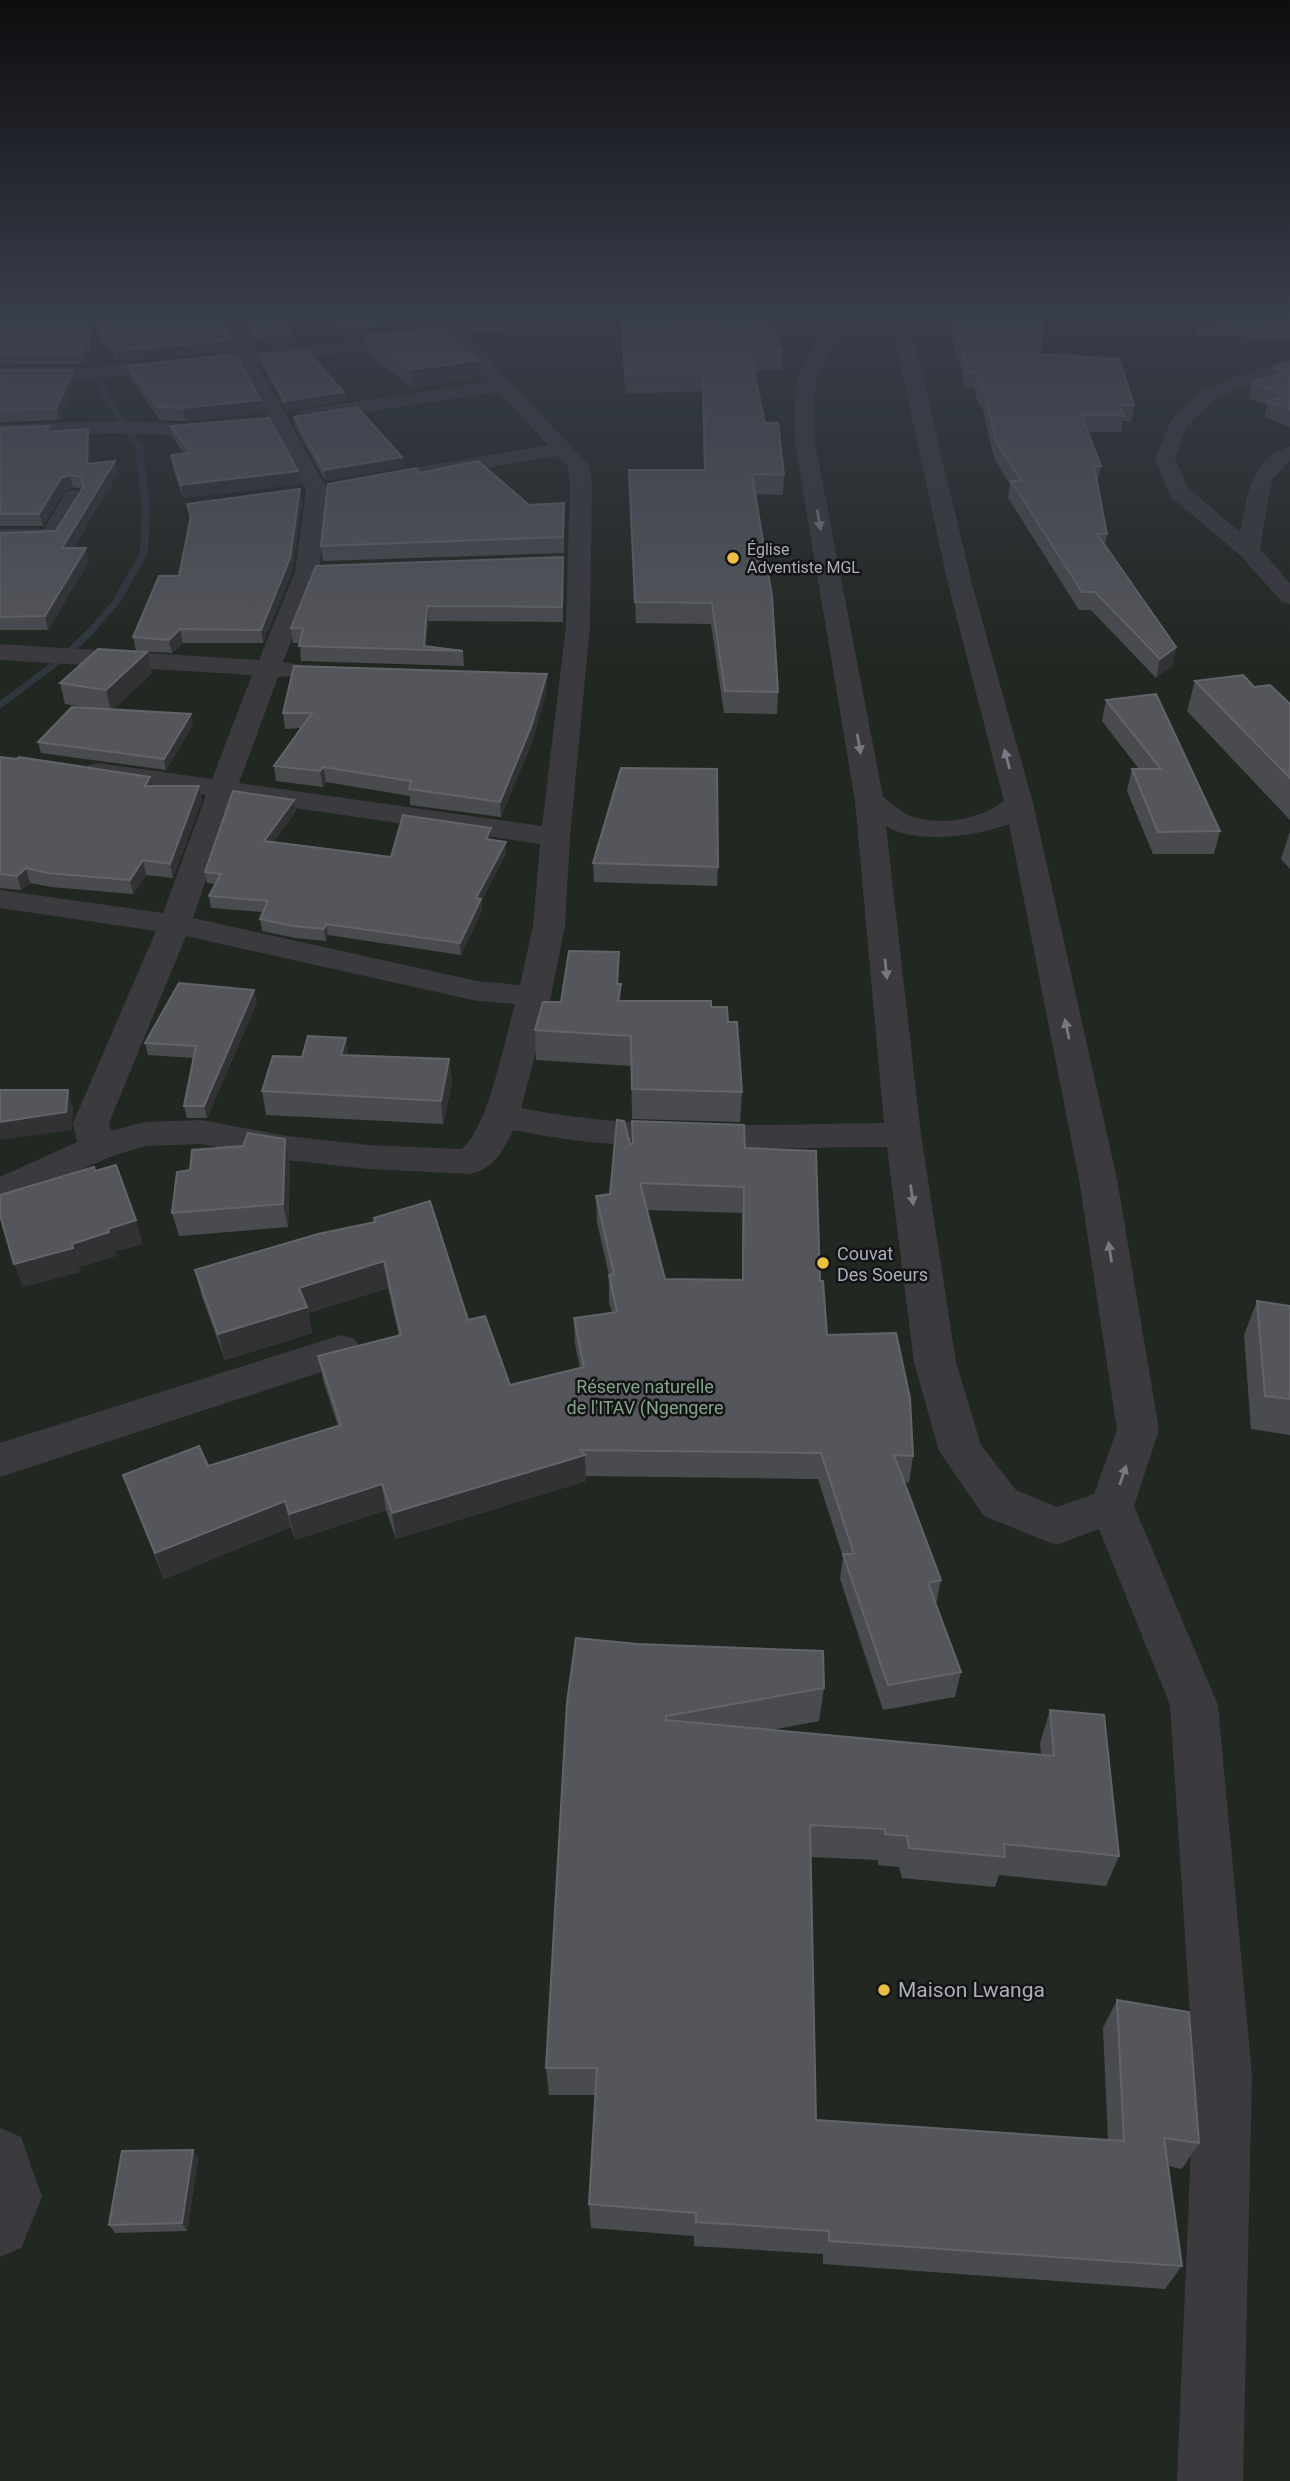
<svg xmlns="http://www.w3.org/2000/svg" width="1290" height="2481" font-family="Roboto,sans-serif">
<style>
.green{fill:#212822}
.lines{fill:none;stroke-linecap:round;stroke-linejoin:round}
.stream{fill:#2f363e;fill-rule:evenodd}
.minor{fill:#3a3a3f;fill-rule:evenodd}
.wall{fill:#4a4b4f;fill-rule:evenodd}
.shaded-wall{fill:#323235}
.building{fill:#55565b;stroke:#62646a;stroke-width:2;fill-rule:evenodd}
.oneway{fill:#787a83}
.poi-dot{fill:#ebbf40;stroke:#141316;stroke-width:2.5}
.labels{text-anchor:middle;dominant-baseline:central;stroke-width:5;stroke-linejoin:round;paint-order:stroke}
.far-poi-label{font-size:16px;fill:#abafba;stroke:#141316;text-anchor:start}
.poi-label{font-size:18px;fill:#abafba;stroke:#141316;text-anchor:start}
.park-label{font-size:18px;fill:#83a488;stroke:#141316}
.near-poi-label{font-size:21px;fill:#abafba;stroke:#141316;text-anchor:start}
</style>
<rect width="100%" height="100%" fill="#19181b"/>
<path class="green" d="M0 313H1290V2481H0Z"/>
<g class="lines">
<path class="stream" d="M66 349H70L93 363 115 405 143 447 150 507 148 553 121 601 94 633 68 658 0 709V701L62 654 88 629 113 600 140 553 142 507 135 447 107 405 88 365 66 351Z"/>
<path class="minor" d="M27 313 22 322 0 324V314Z
M51 313H69L73 318 135 313H198L189 318 79 328 62 327Z
M225 313H243L254 352 416 335 425 340 416 345 257 363 328 491 319 572 283 662 300 665 304 670 300 675 278 677 239 783 542 826 566 626 570 485 568 466 558 456 367 488 359 487 356 482 359 477 367 476 548 445 499 392 306 421 299 419 296 415 299 411 306 409 490 382 451 340 432 313H450L463 332 589 465 592 485 590 626 570 837 565 926 551 996 521 1108C639 1132 764 1124 884 1123L855 801 795 443C794 396 792 363 830 329L683 335 668 327 665 313H683V321L687 324 848 317 865 318 868 322 865 326 852 328C810 367 813 388 815 443L883 797C891 803 901 812 910 816 940 826 980 820 1004 801L948 584 890 316 892 313H906L908 316 972 584 1033 803 1117 1179 1159 1430 1134 1506 1218 1705 1252 2075 1243 2481H1177L1194 2075 1170 1705 1099 1529 1056 1545 984 1516 939 1451 914 1362 887 1147C762 1148 635 1155 513 1130 503 1152 494 1168 470 1174L368 1169 287 1160 201 1144 145 1146 110 1157 0 1205V1177L77 1142 73 1123 156 931 0 908V890L163 913 206 795 99 779 89 777 85 771 89 765 99 763 212 779 252 675 0 660V644L259 660 295 572 306 491 237 359ZM233 799 540 844 533 926 520 985 477 981 193 918ZM1009 824 1079 1179 1117 1430 1094 1494 1057 1507 1016 1490 981 1445 956 1362 921 1135 886 826C914 845 979 836 1009 824ZM186 936 477 1001 515 1004C505 1039 488 1128 462 1149L368 1145 287 1136 201 1120 144 1122 111 1131 109 1123Z
M1290 358V370L1217 397 1187 426 1175 459 1188 488 1240 532C1247 498 1250 457 1290 447V461L1272 479 1260 549 1290 583V604L1282 602 1240 555 1170 496 1155 459 1171 420 1203 389Z
M180 359 189 365 187 369 97 379H0V367H97Z
M222 420 229 422 232 426 229 430 185 436 120 433 0 437V425L120 421 185 424Z
M74 490 82 492 85 497 59 541 0 543V529H44L66 492Z
M341 1335 355 1339 361 1350 355 1361 0 1477V1443Z
M0 2128 21 2137 42 2197 21 2248 0 2257Z"/>
</g>
<path class="wall" d="M245 313H275L294 344 255 348Z
M313 313H435L439 319 440 329 477 360 478 377 412 388 367 353 365 337 348 339Z
M453 313H505L508 320V331L468 333Z
M621 313H668L683 320H687L684 313H759L758 317 783 352 782 370 754 371 765 423 784 475 783 495 755 494 778 692 777 714 724 713 711 624 636 623 629 470H704L702 391 625 394Z
M930 313H1045L1039 354 1134 405 1131 422 1123 421 1121 432H1088L1101 466 1097 483 1107 534 1105 544 1176 647 1172 665 1156 678 1091 610H1079L1008 498 1010 485 994 458 982 406H979L974 388H965L959 359H956L950 326 929 325Z
M1188 313H1290V339L1197 336Z
M0 315 59 319 90 318 92 329V356L88 351 83 364 0 365Z
M92 318 232 351 118 362 94 329Z
M260 355 344 392 345 401 286 410 261 364Z
M1290 362V427L1264 417 1267 405 1248 398 1252 382 1271 377 1274 367Z
M127 366 260 400 262 413 185 421 160 420 130 378Z
M0 370 75 382 59 420 0 422Z
M294 417 402 457 403 467 325 480 295 426Z
M171 426 298 471 300 484 183 498 173 468 171 455 184 454 173 438Z
M0 428 50 432 88 429 90 441V464L118 473 73 548 89 561 48 630H0V533L56 531 82 489 73 487 64 491 43 526H0Z
M420 473 529 505 564 518V553L323 561 321 546Z
M302 502 292 571 263 643H183L172 653 136 651 133 637 179 576 190 520 187 504Z
M563 557V622L428 621 426 646 463 651 464 666 301 661 300 643H293L291 628Z
M152 673 113 709 193 725 166 770 41 753 38 742 85 707 65 704 60 683Z
M1195 681 1254 687 1290 704V820L1187 711Z
M547 689 532 742 501 817 410 805V796L326 782 323 787 276 781 274 766 301 728 285 729 283 713Z
M1106 700 1220 831 1214 854H1153L1127 791 1132 769H1139L1102 721Z
M0 757 152 786 202 800 173 878 146 875 133 894 51 887 30 883 21 890 0 888Z
M294 800 296 811 273 842 391 857 491 840 506 842V853L481 902 482 910 461 955 328 935 326 941 295 938 262 931 260 919 263 912 211 908 209 896 216 884 207 883 205 872Z
M1290 831V869L1281 859Z
M593 863 718 867 717 886 594 882Z
M620 984 621 1001 711 1007 728 1022 742 1092 740 1122 632 1119 631 1066 536 1060 535 1030 561 1002Z
M257 1002 207 1118H187L184 1106 193 1058 148 1055 145 1043Z
M348 1056 449 1059 452 1082 443 1124 266 1115 262 1091 302 1057Z
M285 1139 290 1163 288 1227 179 1236 172 1213 243 1146Z
M630 1144 745 1148 820 1281 827 1335 913 1456 909 1483 904 1482 941 1580 936 1604 961 1672 955 1697 883 1710 840 1579 843 1557 818 1479 586 1476V1481L396 1539 386 1510 295 1540 291 1527 164 1579 133 1501 123 1475 208 1466 338 1426 324 1383 318 1356 399 1336 388 1288 308 1313 312 1333 225 1360 202 1297 195 1270 375 1222 468 1320 510 1385 580 1368 575 1344 574 1318 612 1313 609 1302V1275L597 1222 596 1196 610 1194ZM647 1210 742 1213V1280L665 1279Z
M1257 1301 1290 1306V1435L1251 1429 1244 1335Z
M824 1688 819 1721 771 1730 1041 1754 1040 1743 1050 1710 1119 1856 1106 1886 999 1875 995 1887 902 1878 899 1867 878 1865V1860L811 1857 816 2120 1108 2140 1103 2028 1117 2000 1199 2143 1182 2169 1168 2166 1182 2266 1165 2289 823 2264V2254L694 2246V2236L591 2228 589 2204 595 2095H549L546 2068 567 1702Z
M198 2159 187 2231 115 2233 109 2225Z"/>
<path class="shaded-wall" d="M74 313H107L74 315Z
M90 318 92 329V356L89 345Z
M439 319 440 330 348 339 347 328Z
M293 333 294 344 255 348 253 337Z
M86 340 88 351 83 364 80 353Z
M230 340 232 351 118 362 116 351Z
M477 360 478 377 412 388 410 370Z
M73 370 75 382 59 420 56 409Z
M344 392 345 401 286 410 285 401Z
M260 400 262 413 185 421 183 408Z
M88 429 90 441V476L87 464Z
M402 457 403 467 325 480 324 470Z
M115 461 118 473 65 561 62 548Z
M298 471 300 484 183 498 181 485Z
M70 475 73 487 64 491 43 526 39 514 61 478Z
M300 489 302 502 292 571 263 643 261 630Z
M86 548 89 561 48 630 45 616Z
M427 606 428 621 426 650 424 646Z
M180 629 183 643 172 653 169 640Z
M1176 647 1172 665 1156 678 1160 659Z
M147 652 152 673 111 712 106 690Z
M547 674V689L532 742 501 817 500 802Z
M191 714 193 725 166 770 164 759Z
M323 767 326 782 323 787 320 771Z
M150 777 154 791 145 786Z
M199 786 202 800 173 878 170 864Z
M294 800 296 811 266 852 264 841Z
M491 828V840L486 839Z
M506 842V853L481 902 482 910 461 955 460 943 476 898Z
M143 860 146 875 133 894 130 880Z
M26 868 30 883 21 890 17 876Z
M326 924 328 935 326 941 324 929Z
M619 952V997L621 984V1014L618 1031 617 984Z
M254 990 257 1002 207 1118 204 1106Z
M346 1038 349 1062 341 1055Z
M449 1059 452 1082 443 1124 441 1101Z
M68 1090 73 1108 72 1130 0 1140V1122Z
M285 1139 290 1163 288 1227 283 1204Z
M136 1220 143 1244 115 1252 117 1256 80 1267 72 1244 108 1229Z
M73 1248 81 1272 23 1287 14 1264Z
M384 1261 388 1288 308 1313 312 1333 225 1360 218 1334 299 1288Z
M585 1455 586 1481 396 1539 392 1513Z
M382 1484 386 1510 295 1540 289 1514Z
M285 1501 291 1527 164 1579 155 1553Z
M193 2150 198 2159 187 2231 182 2223Z"/>
<path class="building" d="M20 313H54L59 319 90 318 89 345 86 340 80 353 0 354V315L20 314Z
M155 313H223L230 340 116 351 92 318Z
M246 313H275L293 333 253 337Z
M326 313H435L439 319 347 328Z
M460 313H505L508 320 467 322Z
M622 313H668L683 320 767 317 783 352 750 353 765 423H778L784 475 752 474 772 596 778 692 725 691 712 603 635 602 629 470H705L703 373 625 375Z
M952 313H1045L1039 354 1119 359 1134 405H1119L1124 416 1081 415 1101 466H1094L1107 534H1097L1176 647 1160 659 1095 592H1082L1011 481H1021L996 441 984 390H981L976 372H967L961 344H957Z
M1197 313H1290V324L1200 321Z
M440 329 477 360 410 370 365 336Z
M307 351 344 392 285 401 260 355Z
M236 354 260 400 183 408 158 407 127 366Z
M1290 362V410L1268 401 1286 396 1252 382 1288 373 1274 367Z
M0 370H73L56 409 0 410Z
M357 407 402 457 324 470 294 417Z
M269 418 298 471 181 485 171 455 191 453 171 426Z
M49 426 46 432 88 429 87 464 115 461 62 548H86L45 616 0 617V533L56 531 84 486 80 477 70 475 61 478 39 514H0V428Z
M478 461 529 505 564 503 563 537 321 546 328 484 416 468 420 473Z
M300 489 290 558 261 630 180 629 169 640 133 637 159 576H179L191 516 187 504Z
M563 557 562 607 427 606 424 646 463 651 299 646 303 628H291L316 566Z
M98 649 147 652 106 690 60 683Z
M294 666 547 674 531 727 500 802 409 789 411 781 323 767 320 771 274 766 312 713H283Z
M1243 675 1254 687 1270 685 1290 704V778L1195 681Z
M1156 694 1220 831 1158 832 1132 769H1161L1106 700Z
M72 707 191 714 164 759 38 742Z
M0 757 17 759 19 757 150 777 145 786H199L170 864 143 860 130 880 47 873 26 868 17 876 0 874Z
M621 768 717 769 718 867 593 863Z
M233 791 294 800 264 841 391 857 403 815 491 828 486 839 506 842 476 898 481 899 460 943 326 924 324 929 293 926 260 919 268 901 209 896 221 874 205 872Z
M569 951 619 952 617 984H621L618 1001H711V1007H727L728 1022H737L742 1092 632 1089 631 1036 535 1030 543 1002H561Z
M179 983 254 990 204 1106H184L196 1046 145 1043Z
M308 1036 346 1038 341 1055 449 1059 441 1101 262 1091 273 1056 302 1057Z
M0 1090H68L66 1112 0 1122Z
M617 1120 624 1121 630 1144H633L632 1121 744 1125 745 1148 816 1151 820 1281H823L827 1335 896 1333 910 1398 913 1456 894 1455 941 1580 928 1583 961 1672 888 1685 843 1554H854L821 1453 580 1450 585 1455 392 1513 382 1484 289 1514 285 1501 155 1553 123 1475 199 1446 208 1466 341 1425 318 1356 401 1335 384 1261 299 1288 307 1307 218 1334 195 1270 318 1234 375 1222 374 1218 430 1201 468 1320 485 1316 510 1385 584 1367 574 1318 617 1312 609 1275 614 1274 596 1196 610 1194ZM640 1183 744 1187 743 1280 665 1279Z
M248 1133 285 1139 283 1204 172 1213 177 1172 190 1170 192 1150 243 1146Z
M116 1165 136 1220 108 1229 109 1232 72 1244 73 1248 14 1264 0 1215V1195L94 1167 95 1171Z
M1257 1301 1290 1306V1399L1265 1396Z
M576 1638 637 1644 823 1651 824 1688 666 1716V1720L1054 1756 1050 1710 1104 1715 1119 1856 1004 1844 1005 1857 909 1848 907 1836 885 1834V1829L810 1825 816 2120 1124 2141 1117 2000 1189 2012 1199 2143 1164 2138 1182 2266 829 2241V2231L696 2222V2213L589 2204 597 2068H546L567 1702Z
M193 2150 182 2223 109 2225 122 2151Z"/>
<defs><path id="oneway-solid" d="M-6-.8H1V-3.2L6.5 0L1 3.2V.8H-6Z" transform="scale(1.75)"/></defs>
<g class="oneway">
<use href="#oneway-solid" transform="translate(819 520) rotate(80)"/>
<use href="#oneway-solid" transform="translate(859 744) rotate(80)"/>
<use href="#oneway-solid" transform="translate(1007 759) rotate(-105)"/>
<use href="#oneway-solid" transform="translate(886 969) rotate(84)"/>
<use href="#oneway-solid" transform="translate(1067 1029) rotate(-102)"/>
<use href="#oneway-solid" transform="translate(912 1195) rotate(82)"/>
<use href="#oneway-solid" transform="translate(1110 1252) rotate(-99)"/>
<use href="#oneway-solid" transform="translate(1123 1475) rotate(-71)"/>
</g>
<linearGradient id="sky" x2="0" y2="1"><stop stop-color="#0e0d0f"/><stop offset="0.47" stop-color="#383d4a"/><stop offset="1" stop-color="#383d4a" stop-opacity="0"/></linearGradient>
<rect width="1290" height="660" fill="url(#sky)"/>
<g class="poi-dot">
<circle cx="733" cy="558" r="7"/>
<circle cx="823" cy="1263" r="7"/>
<circle cx="884" cy="1990" r="7"/>
</g>
<g class="labels">
<g class="far-poi-label">
<text x="747" y="549">Église<tspan x="747" dy="18">Adventiste MGL</tspan></text>
</g>
<g class="poi-label">
<text x="837" y="1253">Couvat<tspan x="837" dy="21">Des Soeurs</tspan></text>
</g>
<g class="park-label">
<text x="645" y="1386">Réserve naturelle<tspan x="645" dy="21">de l'ITAV (Ngengere</tspan></text>
</g>
<g class="near-poi-label">
<text x="898" y="1990">Maison Lwanga</text>
</g>
</g>
</svg>
